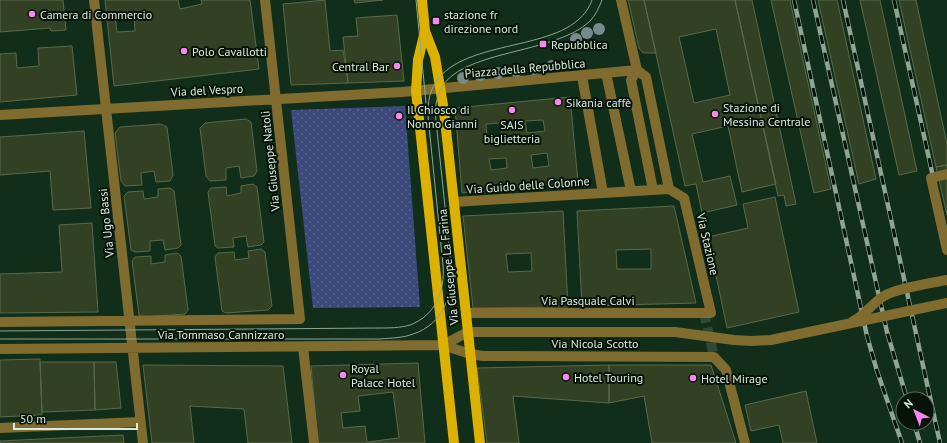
<svg xmlns="http://www.w3.org/2000/svg" width="947" height="443" font-family="'PT Sans',sans-serif">
<style>
.green{fill:url(#green-dots)}
.building{fill:#324123;stroke:#596a4a;fill-rule:evenodd}
.lines{fill:none;stroke-linecap:round;stroke-linejoin:round}
.minor-tunnel{stroke:#2e4a36;stroke-width:10;stroke-dasharray:10 5;stroke-linecap:butt}
.minor{stroke:#806c2f;stroke-width:10}
.major{stroke:#dcb100;stroke-width:10}
.tram{stroke:#8ea594;stroke-width:1}
.rail-casing{stroke:#8ea594;stroke-width:4.5}
.rail{stroke:#071309;stroke-width:3;stroke-dasharray:9;stroke-linecap:butt}
.minor-bridge{stroke:#806c2f;stroke-width:10}
.tree{fill:#788a8c}
.poi-dot{fill:#f788ec;stroke:#071309;stroke-width:1.5}
.labels{text-anchor:middle;dominant-baseline:central;stroke-width:4;stroke-linejoin:round;paint-order:stroke}
.poi-label{font-size:12px;fill:#d9ebdd;stroke:#071309;text-anchor:start}
.street-label{font-size:12px;fill:#d9ebdd;stroke:#071309}
</style>
<defs>
<pattern id="green-dots" width="8" height="8" patternUnits="userSpaceOnUse"><rect width="8" height="8" fill="#3c4a7b"/><path d="M2 2h.1M6 6h.1" fill="none" stroke="#58648d" stroke-width="1.8" stroke-linecap="round"/></pattern>
</defs>
<rect width="100%" height="100%" fill="#102e19"/>
<path class="green" d="M405 106 420 307 313 308 291 110Z"/>
<path class="building" d="M0 0H63L66 30 51 31 50 28 0 32Z
M105 0H178L180 9 202 4 201 0H250L259 69 114 86ZM134 14 135 31 117 32 115 15Z
M325 0 330 51 343 50 348 83 291 85 283 4Z
M354 0H383L355 3Z
M628 0H644L656 53H646L642 52 639 48Z
M644 0H735L776 184 742 192 728 126 692 134 703 182 730 176 737 205 702 213 696 184 685 186ZM716 29 730 95 694 103 679 37Z
M735 0H752L796 204 786 206 784 195 778 196Z
M771 0H790L831 189 814 193Z
M818 0H837L876 179 859 184Z
M860 0H880L917 171 899 175Z
M899 0H916L947 144V165L936 167Z
M397 15 404 81 348 83 343 37 358 36 356 18Z
M72 46 77 95 0 102V54L16 53 17 68 39 66 38 48Z
M570 97 578 182 462 193 455 108ZM543 120 545 131 527 133 525 121ZM500 123 502 137 487 139 486 124ZM547 153 549 166 533 168 531 155ZM506 158 507 168 491 170 489 159Z
M246 119 251 122 257 171 254 176 241 178 239 166 226 168V180L210 181 206 176 200 128 205 123Z
M161 124 167 127 173 175 170 181 156 182 154 171 141 173 142 185 125 186 121 181 115 133 120 127Z
M84 131 91 208 53 210 50 171 0 175V137Z
M947 165V215L936 167Z
M253 184 257 187 264 242 261 245 248 247 246 236 233 238 234 247 218 248 215 246 208 192 211 188 226 187 227 196 241 193V186Z
M170 188 174 191 181 245 178 248 165 250 163 240 150 241V251L135 252 131 250 124 196 128 192 143 191 144 199 158 197V189Z
M775 197 799 312 727 328 708 237 748 228 743 204Z
M674 206 696 303 582 306 577 211ZM651 249V269H617L616 250Z
M563 211 568 307 473 308 463 216ZM531 253 532 271 508 272 506 254Z
M92 223 98 312 0 313V274L62 272 59 225Z
M261 249 265 252 272 306 268 310 226 313 222 311 215 257 218 253 234 252 235 260 249 258 248 251Z
M177 253 181 256 188 310 185 314 142 317 139 315 132 261 135 257 151 256V264L165 262V255Z
M40 359 42 415 0 417V360Z
M40 362H94L95 410 42 412Z
M94 362H116L121 408 95 410Z
M418 363 425 443H318L311 366ZM393 392 399 438 367 442 365 426 343 428 341 413 360 411 358 396Z
M143 365 283 366 292 443H248L244 409 190 406 194 443H152Z
M609 365H711L736 443H652L644 396 609 403Z
M609 365V403L513 396 519 443H487L477 368Z
M806 391 817 443H783L779 425 751 431 745 405Z
M123 435 124 443H0V441Z"/>
<g class="lines">
<path class="minor-tunnel" d="M704 313 714 357"/>
<path class="minor" d="M94 0 143 443
M621 0 637 70 631 80 653 190
M637 70 646 77 669 189
M606 73 631 191
M582 76 603 193
M0 115 402 92 637 70
M454 202 669 189
M466 313H711L684 198 669 189
M0 322 300 319 265 0
M443 345 468 332H643
M303 347 314 443
M0 349 443 345 470 354 483 356 714 357 726 370 745 443
M0 428 140 422"/>
<path class="major" d="M422 0 425 31 435 57 444 111 480 443
M425 31 418 60 416 91 454 443"/>
<path class="tram" d="M416 0 426 103
M0 331 379 328C389 328 400 328 410 325 436 315 445 291 443 265L428 116C428 109 428 102 430 95 446 40 541 53 578 20 585 14 589 8 592 0
M0 339H380C391 338 403 338 413 334 444 324 453 294 451 264L435 111C436 104 437 97 440 90 460 49 555 55 590 21 596 15 599 7 602 0"/>
<defs>
<path id="rail" d="M794 0 867 336 877 371 902 443
M813 0 887 332 907 399
M843 0 940 443
M894 0 947 240
M914 423 920 443"/>
</defs>
<use href="#rail" class="rail-casing"/>
<use href="#rail" class="rail"/>
<path class="minor-bridge" d="M947 174 931 178 947 250
M853 321C865 316 872 303 884 296 897 288 931 283 947 280
M643 332H675L734 340 751 341 771 340 947 303"/>
</g>
<g class="tree">
<circle cx="599" cy="29" r="6"/>
<circle cx="587" cy="33" r="6"/>
<circle cx="576" cy="39" r="6"/>
<circle cx="552" cy="66" r="6"/>
<circle cx="534" cy="69" r="6"/>
<circle cx="516" cy="71" r="6"/>
<circle cx="498" cy="73" r="6"/>
<circle cx="480" cy="75" r="6"/>
<circle cx="463" cy="78" r="6"/>
</g>
<g class="poi-dot">
<circle cx="32" cy="14" r="4"/>
<rect x="432" y="17" width="8" height="8" rx="2"/>
<rect x="539" y="40" width="8" height="8" rx="2"/>
<circle cx="184" cy="51" r="4"/>
<circle cx="397" cy="66" r="4"/>
<circle cx="558" cy="102" r="4"/>
<circle cx="512" cy="110" r="4"/>
<circle cx="715" cy="114" r="4"/>
<circle cx="399" cy="116" r="4"/>
<circle cx="343" cy="375" r="4"/>
<circle cx="566" cy="377" r="4"/>
<circle cx="693" cy="378" r="4"/>
</g>
<g class="labels">
<g class="poi-label">
<text x="40" y="14">Camera di Commercio</text>
<text x="444" y="14">stazione fr<tspan x="444" dy="14">direzione nord</tspan></text>
<text x="551" y="44">Repubblica</text>
<text x="192" y="51">Polo Cavallotti</text>
<text x="389" y="66" text-anchor="end">Central Bar</text>
<text x="566" y="102">Sikania caffè</text>
<text x="723" y="107">Stazione di<tspan x="723" dy="14">Messina Centrale</tspan></text>
<text x="407" y="109">Il Chiosco di<tspan x="407" dy="14">Nonno Gianni</tspan></text>
<text x="512" y="124" text-anchor="middle">SAIS<tspan x="512" dy="14">biglietteria</tspan></text>
<text x="351" y="368">Royal<tspan x="351" dy="14">Palace Hotel</tspan></text>
<text x="574" y="377">Hotel Touring</text>
<text x="701" y="378">Hotel Mirage</text>
</g>
<g class="street-label">
<text transform="translate(525 68) rotate(-5)">Piazza della Repubblica</text>
<text transform="translate(207 90) rotate(-3)">Via del Vespro</text>
<text transform="translate(270 161) rotate(-96)">Via Giuseppe Natoli</text>
<text transform="translate(528 185) rotate(-4)">Via Guido delle Colonne</text>
<text transform="translate(106 223) rotate(-96)">Via Ugo Bassi</text>
<text transform="translate(708 244) rotate(77)">Via Stazione</text>
<text transform="translate(448 267) rotate(-96)">Via Giuseppe La Farina</text>
<text x="588" y="300">Via Pasquale Calvi</text>
<text x="221" y="334">Via Tommaso Cannizzaro</text>
<text x="595" y="343">Via Nicola Scotto</text>
</g>
</g>
<g transform="translate(915 411) rotate(318)"><circle r="19" fill="#071309" stroke="#5b695e"/>
<path d="M0-3L7 15L0 10L-7 15Z" fill="#f788ec"/>
<text y="-6" font-size="11" font-weight="bold" text-anchor="middle" fill="#d9ebdd">N</text>
</g>
<path d="M14 423v6h123v-6" fill="none" stroke="#d9ebdd" stroke-width="2"/>
<text x="20" y="423" font-size="12" fill="#d9ebdd" stroke="#071309" stroke-width="3" paint-order="stroke">50 m</text>
</svg>
